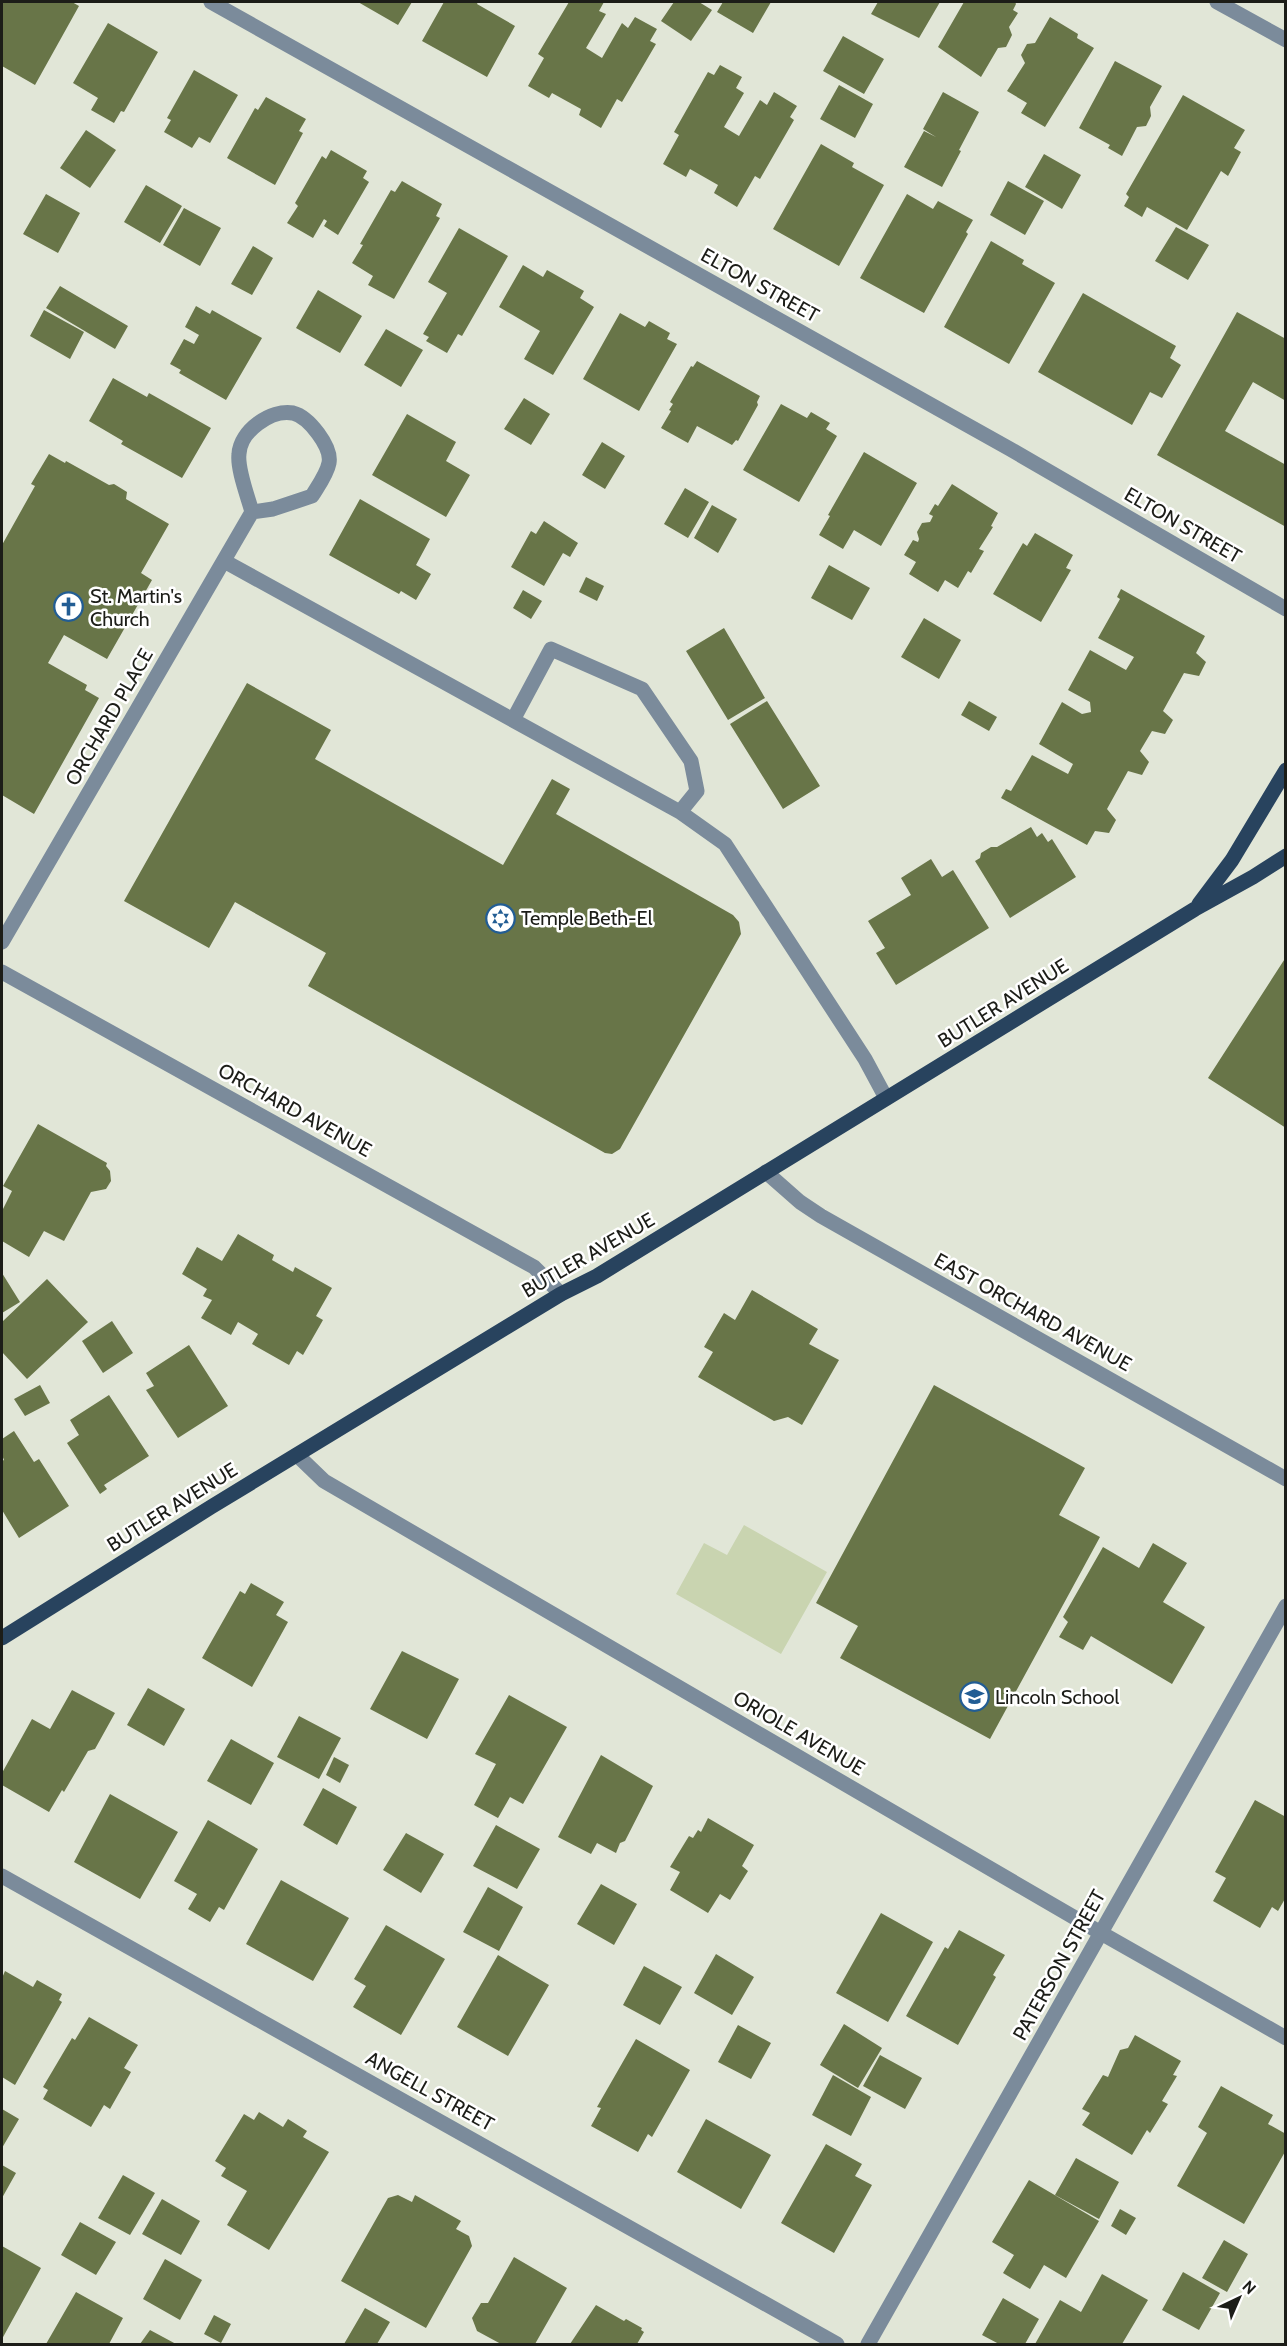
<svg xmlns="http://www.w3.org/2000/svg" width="1287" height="2346" font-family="Cabin,sans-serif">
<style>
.green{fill:#c9d4b0}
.building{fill:#687548}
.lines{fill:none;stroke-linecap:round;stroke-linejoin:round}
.minor{stroke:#7b8b9b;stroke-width:15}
.major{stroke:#28435e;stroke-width:15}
.labels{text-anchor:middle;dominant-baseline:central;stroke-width:5;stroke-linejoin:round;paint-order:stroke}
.street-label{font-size:20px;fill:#1c1d18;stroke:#fff}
.poi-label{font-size:20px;fill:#1c1d18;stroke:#fff;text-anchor:start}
</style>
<rect width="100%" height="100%" fill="#e1e6d7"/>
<path class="green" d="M744 1525 827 1572 781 1654 676 1594 704 1543 727 1555Z"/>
<path class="building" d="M2 2H72L79 6 35 85 2 66Z
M358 2H412L398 25Z
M444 2H478L477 4 515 26 487 77 422 41Z
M569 2H604L599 11 606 14 586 48 602 58 622 23 628 28 635 17 657 29 650 41 656 44 622 102 617 99 601 128 579 115 581 109 552 93 549 98 528 86 544 58 538 54Z
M674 2H699L712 10 691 41 661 21Z
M723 2H771L753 33 717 12Z
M878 2H940L919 38 871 14Z
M964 2H1015L1016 4 1013 10 1018 13 1009 27 1012 35 1006 47 998 48 981 77 938 47Z
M1050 17 1078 34 1077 38 1094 48 1045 127 1021 113 1027 103 1007 91 1025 63 1021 55 1027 44 1035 43Z
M108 23 158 52 124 112 121 111 114 123 91 110 98 98 73 83Z
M843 36 884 59 864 94 823 71Z
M1115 61 1162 86 1150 107 1151 116 1146 126 1137 127 1122 156 1108 148 1110 145 1079 128Z
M720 65 742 77 736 88 744 93 724 127 739 136 760 100 767 105 774 92 797 106 790 117 794 120 760 179 755 176 737 207 714 193 718 185 690 169 686 177 663 164 679 135 674 132 708 72 714 75Z
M194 70 238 95 210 143 199 137 192 148 164 132 171 120 167 118Z
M839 85 873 104 855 138 820 119Z
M943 92 979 112 959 150 961 151 942 187 904 167 924 131 936 137 923 129Z
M1183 95 1245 130 1234 148 1241 152 1228 176 1221 171 1187 230 1147 207 1142 217 1124 206 1129 197 1126 194Z
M266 97 306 119 299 131 303 133 275 185 227 158 255 108 258 110Z
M86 130 116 150 90 188 60 168Z
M821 144 854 163 852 167 884 185 839 266 773 229Z
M331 150 367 171 363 178 369 182 338 235 324 226 327 221 324 219 313 238 287 223 298 206 295 203 322 156 326 159Z
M1044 154 1081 175 1062 209 1025 187Z
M402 181 442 204 436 216 440 218 394 299 368 285 373 276 352 263 363 245 360 244 391 190 395 192Z
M1008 181 1044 201 1025 235 990 215Z
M146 185 182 206 160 243 124 222Z
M46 194 80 213 58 253 23 234Z
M907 194 933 209 938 201 973 220 966 232 968 234 924 313 860 278Z
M184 208 221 228 200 266 163 245Z
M1176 227 1209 245 1188 280 1155 261Z
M459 228 508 256 462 336 458 334 447 353 426 341 429 337 423 334 447 293 428 282Z
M991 241 1024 260 1022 264 1055 283 1009 364 944 327Z
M253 246 273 258 252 295 231 284Z
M523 265 543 277 547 270 584 291 580 298 594 307 553 375 524 359 540 331 499 307Z
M60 286 128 326 115 349 46 308Z
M318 290 362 316 340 353 296 328Z
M1083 293 1176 346 1170 358 1181 365 1162 398 1150 392 1132 425 1038 372Z
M196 306 210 314 212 310 262 338 226 400 179 373 181 370 170 364 184 339 194 344 199 335 185 327Z
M44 310 84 332 70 359 30 336Z
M1237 312 1286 339V401L1253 382 1225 431 1286 465V527L1157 455Z
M620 313 645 327 649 321 670 333 667 339 677 344 639 411 583 379Z
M386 329 423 350 401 387 364 365Z
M697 361 760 396 757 402 758 405 738 441 736 440 732 445 697 426 688 443 661 428 671 411 669 410 673 404 670 402 691 366 693 367Z
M113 378 147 397 149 393 211 428 182 478 121 444 123 441 89 421Z
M524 398 550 414 531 445 504 429Z
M781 404 807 418 811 412 830 423 826 429 837 436 799 502 743 470Z
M407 414 456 442 446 461 470 475 446 517 372 475Z
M602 442 625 456 605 489 582 475Z
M864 452 917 483 881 546 854 530 843 549 819 535 830 516 828 515Z
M49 454 65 463 66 461 109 485 114 484 127 492 126 499 169 524 141 573 152 580 107 659 64 635 48 663 87 685 85 690 99 698 34 814 2 795V545L35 486 31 484Z
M952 484 998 513 991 526 993 527 979 549 984 551 971 573 968 571 958 588 945 580 938 592 909 574 916 562 904 555 913 540 918 542 919 539 917 532 922 523 930 522 933 516 929 514 935 504 938 506Z
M685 488 709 502 688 538 664 524Z
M360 499 430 539 416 565 431 574 416 600 401 591 399 594 329 555Z
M712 505 737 519 718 553 694 538Z
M544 521 578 543 570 557 563 553 544 586 511 567 531 531 536 534Z
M1035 533 1073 555 1066 568 1071 570 1041 622 993 594 1023 543 1027 546Z
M829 565 870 588 852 620 811 598Z
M586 577 604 586 597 601 579 592Z
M1121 589 1205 636 1196 653 1206 662 1199 676 1184 673 1163 711 1173 720 1165 734 1152 731 1140 751 1149 762 1142 775 1128 771 1107 809 1116 820 1109 833 1095 831 1087 845 1001 798 1006 789 1011 791 1032 755 1068 774 1073 764 1039 744 1062 702 1082 714 1091 712 1090 702 1068 690 1090 650 1126 670 1134 657 1098 638 1120 599 1117 597Z
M523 590 542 601 531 619 513 608Z
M924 618 961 640 939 679 901 657Z
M724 628 765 698 728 720 686 651Z
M247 683 331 730 315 759 503 865 552 779 570 789 556 814 733 915 739 922 741 934 620 1149 612 1154 605 1153 308 986 326 953 235 902 209 948 124 901Z
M767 701 820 786 783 809 730 724Z
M969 701 997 717 989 731 961 715Z
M1031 827 1037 837 1042 833 1048 842 1052 839 1076 877 1010 918 975 861 980 858 981 853 991 847H997Z
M931 859 942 877 953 870 989 928 896 985 876 953 885 948 868 921 911 895 901 878Z
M1286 957V1128L1208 1078Z
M38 1124 107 1163 106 1166 110 1171 111 1181 106 1189 91 1192 64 1241 44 1231 29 1257 2 1241V1211L12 1191 3 1186Z
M238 1234 274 1255 272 1260 293 1272 295 1267 332 1288 316 1316 323 1320 303 1355 297 1351 289 1365 252 1344 258 1334 238 1322 231 1335 201 1318 212 1300 203 1296 207 1289 182 1274 197 1247 222 1261Z
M2 1273 20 1302 2 1313Z
M47 1279 88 1322 27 1379 2 1352V1322Z
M752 1290 818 1329 809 1344 839 1360 802 1425 788 1417 774 1421 698 1377 713 1352 704 1347 724 1313 735 1320Z
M112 1321 133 1353 103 1373 82 1341Z
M189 1345 228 1406 178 1438 146 1390 154 1386 146 1373Z
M40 1385 50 1403 25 1416 14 1399Z
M934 1385 1085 1468 1059 1515 1100 1537 990 1739 840 1658 858 1626 816 1603Z
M109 1395 149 1456 104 1485 107 1489 100 1494 67 1443 79 1435 70 1420Z
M14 1431 34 1462 39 1459 69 1506 19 1538 2 1510V1461L4 1460 2 1455V1439Z
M1153 1543 1187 1563 1163 1602 1205 1627 1172 1684 1091 1636 1083 1650 1059 1637 1068 1622 1063 1617 1103 1547 1139 1568Z
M251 1583 284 1602 276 1615 288 1622 252 1687 202 1658 240 1591 245 1594Z
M402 1651 459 1679 427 1739 370 1709Z
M148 1688 185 1709 164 1746 127 1725Z
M72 1690 115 1713 95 1749 88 1751 64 1792 62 1790 49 1812 2 1785V1773L32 1719 50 1729Z
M509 1695 567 1727 523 1804 510 1797 498 1818 474 1805 496 1764 475 1754Z
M299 1716 341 1738 319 1779 277 1757Z
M231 1739 274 1763 251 1805 207 1781Z
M601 1755 653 1786 625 1841 620 1843 616 1853 597 1843 591 1854 558 1837Z
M334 1757 349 1765 340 1783 326 1775Z
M323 1788 357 1807 337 1845 303 1825Z
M110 1794 178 1832 140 1899 74 1862Z
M1255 1800 1286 1817V1897L1278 1911 1272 1907 1260 1928 1213 1901 1226 1878 1215 1872Z
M708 1818 754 1845 742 1866 748 1871 730 1900 720 1894 708 1913 670 1890 680 1872 670 1867 689 1836 693 1838 698 1830 701 1832Z
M208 1820 258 1849 224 1910 219 1907 210 1922 188 1909 197 1894 174 1881Z
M496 1825 540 1849 517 1889 473 1866Z
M406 1833 444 1854 421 1893 383 1870Z
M281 1880 349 1918 313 1981 246 1944Z
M601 1884 637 1904 614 1945 577 1924Z
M488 1887 523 1907 499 1951 463 1932Z
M881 1913 933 1942 888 2022 836 1993Z
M386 1925 445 1959 401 2035 353 2007 366 1986 354 1979Z
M959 1930 1005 1955 993 1975 996 1977 958 2045 906 2016 945 1947 948 1949Z
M716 1954 754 1977 732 2015 694 1993Z
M498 1955 549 1985 508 2056 457 2027Z
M644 1966 682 1987 660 2025 623 2005Z
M5 1971 33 1987 37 1980 62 1994 59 2000 62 2002 15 2085 2 2077V1978Z
M89 2017 138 2045 124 2068 131 2072 110 2109 104 2105 91 2127 43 2099 48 2090 43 2087 72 2038 75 2040Z
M844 2024 882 2048 858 2088 820 2065Z
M738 2025 771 2043 751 2079 718 2062Z
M1135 2035 1181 2061 1173 2075 1177 2076 1162 2101 1168 2104 1150 2133 1147 2130 1132 2155 1082 2125 1090 2113 1082 2109 1103 2075 1108 2077 1120 2050 1128 2048Z
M636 2039 690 2070 652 2137 648 2134 638 2152 591 2126 601 2108 597 2107Z
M880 2055 922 2078 905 2109 863 2086Z
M833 2075 871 2097 851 2136 812 2115Z
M1221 2086 1273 2115 1268 2124 1286 2134V2150L1244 2224 1177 2186 1207 2133 1198 2127Z
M2 2109 19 2119 2 2148Z
M259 2112 283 2127 288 2119 307 2131 303 2137 329 2152 269 2250 227 2225 247 2191 221 2176 226 2168 215 2161 244 2114 254 2120Z
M706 2119 771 2155 741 2209 677 2172Z
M826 2144 862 2164 855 2176 872 2185 834 2253 781 2223Z
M1076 2158 1119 2182 1099 2219 1055 2195Z
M2 2165 16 2173 2 2198Z
M123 2175 155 2193 130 2235 98 2218Z
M1029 2180 1099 2221 1066 2278 1044 2265 1030 2289 1003 2273 1014 2255 992 2242Z
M398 2195 412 2202 415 2195 461 2221 456 2229 469 2236 472 2246 426 2328 341 2281 388 2198Z
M162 2199 200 2221 181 2255 142 2234Z
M1120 2209 1136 2218 1126 2235 1111 2226Z
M80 2222 116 2242 96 2275 61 2255Z
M1224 2240 1248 2254 1227 2292 1202 2278Z
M2 2246 41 2268 2 2339Z
M514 2257 567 2288 535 2344H501L477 2331 472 2318 481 2303H488Z
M165 2259 202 2280 180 2320 143 2299Z
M1183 2272 1220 2293 1199 2330 1162 2310Z
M1102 2274 1148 2300 1122 2344H1035L1060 2300 1081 2312Z
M76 2292 123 2318 109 2344H46Z
M1003 2298 1039 2319 1025 2344H999L982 2335Z
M596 2305 624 2321 626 2319 642 2328 641 2330 644 2332 637 2344H570Z
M365 2308 390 2322 377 2344H344Z
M214 2315 231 2324 221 2343 204 2334Z
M150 2330 176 2344H140Z"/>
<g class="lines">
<path class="minor" d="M211 2 1010 449 1286 609
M1217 2 1286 40
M224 561 680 812 725 844 865 1059 886 1098
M513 720 551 649 642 689 691 761 697 791 680 812
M2 942 252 512C248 497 237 469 239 454 240 431 271 409 293 413 309 417 332 447 329 463 327 474 318 486 312 496L273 509 252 512
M2 972 534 1267 561 1294
M766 1172 800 1202 821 1216 1286 1479
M297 1455 324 1481 1101 1933 1286 2038
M2 1876 837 2344
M868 2344 1286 1606"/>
<path class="major" d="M1199 904 1232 860 1286 770
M2 1638 211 1507 561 1294 597 1276 1195 909 1253 877 1286 856"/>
</g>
<defs>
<symbol id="church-ring" viewBox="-11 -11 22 22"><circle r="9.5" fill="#fff" stroke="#225d94" stroke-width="1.5"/><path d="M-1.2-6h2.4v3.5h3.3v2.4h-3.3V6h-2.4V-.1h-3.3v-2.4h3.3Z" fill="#225d94"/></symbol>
<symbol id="synagogue-ring" viewBox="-11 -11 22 22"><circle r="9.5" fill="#fff" stroke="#225d94" stroke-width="1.5"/><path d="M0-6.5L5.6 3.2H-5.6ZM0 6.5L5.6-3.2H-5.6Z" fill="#225d94"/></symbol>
<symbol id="school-ring" viewBox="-11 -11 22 22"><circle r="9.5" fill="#fff" stroke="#225d94" stroke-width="1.5"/><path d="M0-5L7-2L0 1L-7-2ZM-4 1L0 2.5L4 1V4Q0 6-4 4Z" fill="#225d94"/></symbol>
</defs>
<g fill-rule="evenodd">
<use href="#church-ring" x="52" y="590" width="33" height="33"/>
<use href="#synagogue-ring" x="484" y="902" width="33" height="33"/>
<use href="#school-ring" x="958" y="1680" width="33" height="33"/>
</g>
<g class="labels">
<g class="street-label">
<text transform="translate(760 285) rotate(29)">ELTON STREET</text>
<text transform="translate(1183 525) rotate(30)">ELTON STREET</text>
<text transform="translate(109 717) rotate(-60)">ORCHARD PLACE</text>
<text transform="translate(1003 1003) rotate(-32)">BUTLER AVENUE</text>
<text transform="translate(295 1110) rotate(29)">ORCHARD AVENUE</text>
<text transform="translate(588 1255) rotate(-30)">BUTLER AVENUE</text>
<text transform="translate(1033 1312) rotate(29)">EAST ORCHARD AVENUE</text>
<text transform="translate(172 1507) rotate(-32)">BUTLER AVENUE</text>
<text transform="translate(799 1733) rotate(30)">ORIOLE AVENUE</text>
<text transform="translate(1059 1965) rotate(-61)">PATERSON STREET</text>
<text transform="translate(430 2091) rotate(29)">ANGELL STREET</text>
</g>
<g class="poi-label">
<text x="90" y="596">St. Martin's<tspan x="90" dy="23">Church</tspan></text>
<text x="521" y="918">Temple Beth-El</text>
<text x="995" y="1697">Lincoln School</text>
</g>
</g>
<rect width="1287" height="2346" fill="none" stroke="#1c1d18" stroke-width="6"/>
<g transform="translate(1239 2298) rotate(44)" stroke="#ffffff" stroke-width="4.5" paint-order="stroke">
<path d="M0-4.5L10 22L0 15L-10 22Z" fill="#1c1d18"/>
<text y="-9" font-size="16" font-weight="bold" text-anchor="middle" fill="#1c1d18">N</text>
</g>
</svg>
